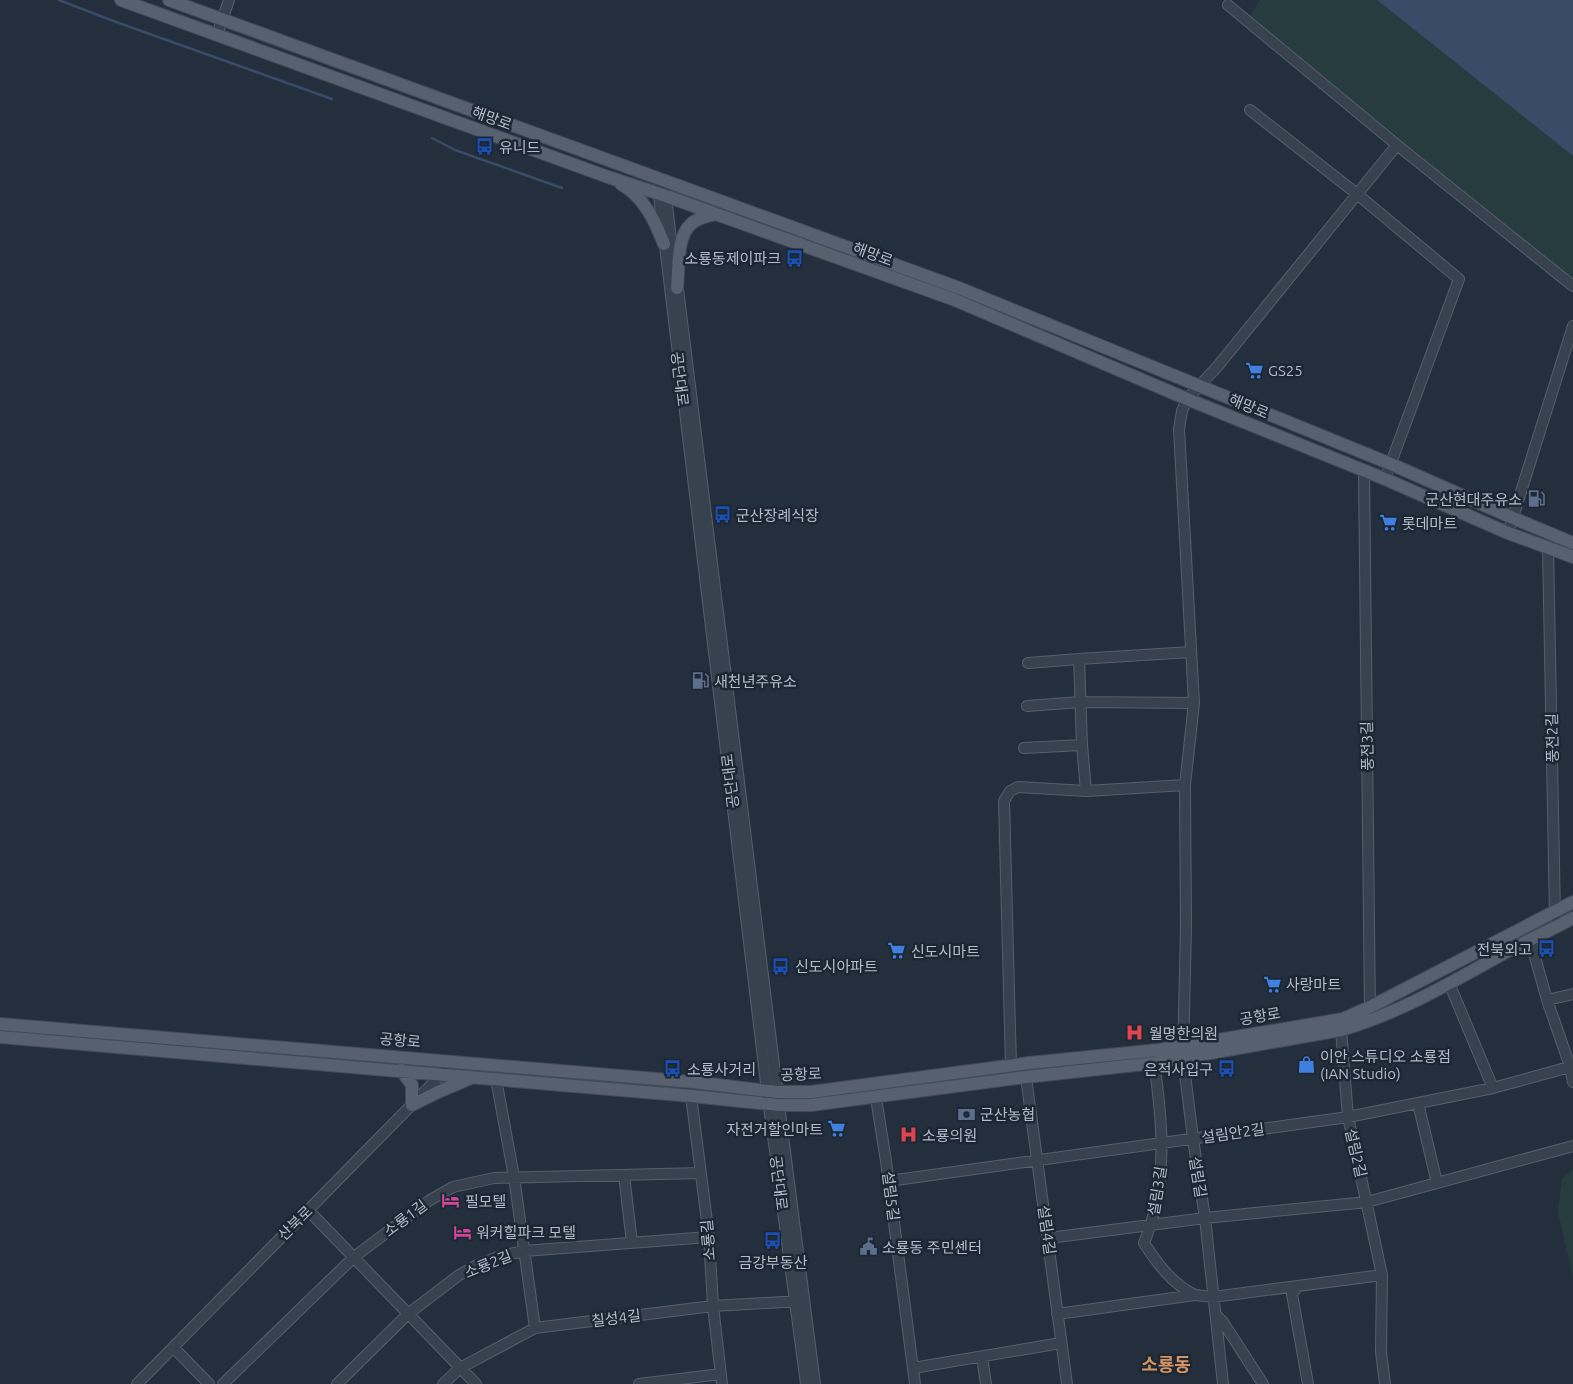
<svg xmlns="http://www.w3.org/2000/svg" width="1573" height="1384" font-family="Ubuntu,'Noto Sans KR',sans-serif">
<style>
.green{fill:#263c3f}
.water{fill:#394c67}
.lines{fill:none;stroke-linecap:round;stroke-linejoin:round}
.stream{stroke:#394c67;stroke-width:2.5}
.minor-casing{stroke:#565f6c;stroke-width:12}
.major-casing{stroke:#414a57;stroke-width:14}
.minor{stroke:#38414e;stroke-width:10}
.major{stroke:#56606e;stroke-width:12}
.labels{text-anchor:middle;dominant-baseline:central;stroke-width:5;stroke-linejoin:round;paint-order:stroke}
.street-label{font-size:15px;fill:#b4bcc9;stroke:#1d2633}
.poi-label{font-size:15px;fill:#b4bcc9;stroke:#1d2633;text-anchor:start}
.quarter-label{font-size:18px;font-weight:bold;fill:#d59563;stroke:#1d2633}
</style>
<rect width="100%" height="100%" fill="#242f3e"/>
<path class="green" d="M1260 0H1377L1573 156V286L1247 20Z
M1573 1169V1279L1558 1212 1562 1178Z"/>
<path class="water" d="M1377 0H1573V156Z"/>
<g class="lines">
<path class="stream" d="M59 0 116 22 332 99
M432 138 455 150 562 188"/>
<defs>
<path id="minor" d="M1228 5 1397 145 1573 286
M217 35 229 0
M1250 110 1357 194 1459 279 1385 479
M664 180 674 264
M658 188 767 1091 806 1384
M677 281 779 1105 815 1384
M1364 471 1370 1012
M1508 533 1573 326
M1548 548 1555 917
M1079 659 1191 652
M1028 663 1079 659 1082 745
M1027 706 1081 702 1194 703
M1024 748 1082 745 1086 791
M1530 939 1547 1000 1570 1066 1573 1082
M1449 983 1493 1088
M1547 1000 1573 994
M1341 1030 1348 1117 1382 1275 1381 1352 1385 1384
M1154 1063C1163 1123 1168 1185 1144 1243 1157 1263 1173 1285 1195 1295
M1011 1066 1004 801 1010 791 1018 787 1086 791 1185 785
M1026 1077 1067 1384
M496 1079 514 1177 535 1328
M691 1096 709 1237 713 1306 722 1384
M876 1098 886 1161 915 1384
M1418 1103 1437 1183
M624 1175 632 1243
M889 1181 1348 1117 1493 1088 1573 1066
M308 1210 476 1384
M1049 1238 1205 1218 1367 1202 1573 1146
M1297 1287 1292 1294 1308 1384
M1057 1314 1195 1295 1213 1297 1382 1275
M1217 1316 1223 1322 1263 1384
M173 1347 209 1384
M982 1357 986 1384
M913 1368 1061 1343
M137 1384 444 1072
M223 1384 354 1257 430 1200 453 1187 494 1178 701 1173
M337 1384 408 1314 459 1275 477 1265 500 1256 524 1251 709 1237
M443 1384 460 1368 535 1328 713 1306 801 1301
M639 1384 721 1374
M1223 1384 1205 1218 1193 1139 1183 1058 1186 927 1185 785 1194 703 1179 429 1182 411 1187 399 1217 367 1397 145"/>
<path id="major" d="M121 0 608 177 666 196 955 300 1187 399 1385 479 1508 533 1573 557
M169 0 959 288 1391 464 1513 518 1573 543
M621 184C644 197 655 221 664 244
M677 288C679 270 676 237 691 224 697 218 708 216 716 214
M0 1024 693 1082 777 1092H811L1029 1063 1158 1050 1343 1019 1370 1007 1573 902
M0 1037 691 1096 779 1105H811L1026 1077 1154 1063 1341 1030C1400 1013 1454 981 1508 951 1529 940 1551 930 1573 918
M401 1070 412 1085V1105
M412 1105 438 1092 471 1078"/>
</defs>
<use href="#minor" class="minor-casing"/>
<use href="#major" class="major-casing"/>
<use href="#minor" class="minor"/>
<use href="#major" class="major"/>
</g>
<defs>
<symbol id="bus-bare" viewBox="-9 -9 18 18"><path d="M-5-6H5V4H4V6H2V4H-2V6H-4V4H-5ZM-3.5-4V0h7V-4ZM-3.5 1.2v1.5H-2V1.2ZM2 1.2v1.5H3.5V1.2Z" fill="#1a4fb4" stroke="#1d2633" stroke-width="2.5" paint-order="stroke"/></symbol>
<symbol id="supermarket-bare" viewBox="-9 -9 18 18"><path d="M-6-5.5h2.5l.6 2H6L4.5 2H-2.5L-4.4-4H-6ZM-1.5 3.2a1.3 1.3 0 1 0 .1 0ZM3 3.2a1.3 1.3 0 1 0 .1 0Z" fill="#3f7fe0" stroke="#1d2633" stroke-width="2.5" paint-order="stroke"/></symbol>
<symbol id="fuel-bare" viewBox="-9 -9 18 18"><path d="M-5.5-6h7V0h2V4h1.3V-2.5L3-4.5l.8-.8L6-3V5H2.5V1h-1V6h-7ZM-4.2-4.7v3.2H.2V-4.7Z" fill="#5c6f8a" stroke="#1d2633" stroke-width="2.5" paint-order="stroke"/></symbol>
<symbol id="hospital-bare" viewBox="-9 -9 18 18"><path d="M-5-5h3v3.5h4V-5h3V5h-3V1.5h-4V5h-3Z" fill="#e0444e" stroke="#1d2633" stroke-width="2.5" paint-order="stroke"/></symbol>
<symbol id="shop-bare" viewBox="-9 -9 18 18"><path d="M-5-2.5h2.3a2.7 3.5 0 0 1 5.4 0H5L5.5 6h-11ZM-1.5-2.5h3a1.5 2.3 0 0 0-3 0Z" fill="#3f7fe0" stroke="#1d2633" stroke-width="2.5" paint-order="stroke"/></symbol>
<symbol id="bank-bare" viewBox="-9 -9 18 18"><path d="M-6-4H6V4H-6ZM0-2.3a2.3 2.3 0 1 0 0 4.6a2.3 2.3 0 1 0 0-4.6Z" fill="#5c6f8a" stroke="#1d2633" stroke-width="2.5" paint-order="stroke"/></symbol>
<symbol id="hotel-bare" viewBox="-9 -9 18 18"><path d="M-6-4.5h1.5V1H6V5H4.5V3h-9V5H-6ZM-4 0a1.8 1.8 0 1 1 3.6 0ZM.5 0V-2.5h3Q6-2.5 6 0Z" fill="#d1479c" stroke="#1d2633" stroke-width="2.5" paint-order="stroke"/></symbol>
<symbol id="civic-bare" viewBox="-9 -9 18 18"><path d="M-.6-6.5H3V-4.5H.6V-3L4-1V1h2V6H-6V1h2V-1L-.6-3ZM-1.2 2.5V6h2.4V2.5Z" fill="#5c6f8a" stroke="#1d2633" stroke-width="2.5" paint-order="stroke"/></symbol>
</defs>
<g fill-rule="evenodd">
<use href="#bus-bare" x="472" y="134" width="25" height="25"/>
<use href="#bus-bare" x="782" y="246" width="25" height="25"/>
<use href="#supermarket-bare" x="1242" y="358" width="25" height="25"/>
<use href="#fuel-bare" x="1524" y="486" width="25" height="25"/>
<use href="#bus-bare" x="710" y="502" width="25" height="25"/>
<use href="#supermarket-bare" x="1376" y="510" width="25" height="25"/>
<use href="#fuel-bare" x="688" y="668" width="25" height="25"/>
<use href="#bus-bare" x="1534" y="936" width="25" height="25"/>
<use href="#supermarket-bare" x="884" y="938" width="25" height="25"/>
<use href="#bus-bare" x="768" y="954" width="25" height="25"/>
<use href="#supermarket-bare" x="1260" y="972" width="25" height="25"/>
<use href="#hospital-bare" x="1122" y="1020" width="25" height="25"/>
<use href="#shop-bare" x="1294" y="1052" width="25" height="25"/>
<use href="#bus-bare" x="660" y="1056" width="25" height="25"/>
<use href="#bus-bare" x="1214" y="1056" width="25" height="25"/>
<use href="#bank-bare" x="954" y="1102" width="25" height="25"/>
<use href="#supermarket-bare" x="824" y="1116" width="25" height="25"/>
<use href="#hospital-bare" x="896" y="1122" width="25" height="25"/>
<use href="#hotel-bare" x="438" y="1188" width="25" height="25"/>
<use href="#hotel-bare" x="450" y="1220" width="25" height="25"/>
<use href="#bus-bare" x="760" y="1228" width="25" height="25"/>
<use href="#civic-bare" x="856" y="1234" width="25" height="25"/>
</g>
<g class="labels">
<g class="street-label">
<text transform="translate(492 118) rotate(20)">해망로</text>
<text transform="translate(873 254) rotate(20)">해망로</text>
<text transform="translate(680 379) rotate(83)">공단대로</text>
<text transform="translate(1249 406) rotate(22)">해망로</text>
<text transform="translate(1552 738) rotate(-91)">풍전2길</text>
<text transform="translate(1367 746) rotate(-91)">풍전3길</text>
<text transform="translate(730 781) rotate(-97)">공단대로</text>
<text transform="translate(1260 1016) rotate(-10)">공항로</text>
<text transform="translate(400 1040) rotate(5)">공항로</text>
<text transform="translate(801 1074) rotate(-2)">공항로</text>
<text transform="translate(1233 1133) rotate(-8)">설림안2길</text>
<text transform="translate(1356 1153) rotate(77)">설림2길</text>
<text transform="translate(1198 1177) rotate(81)">설림길</text>
<text transform="translate(779 1183) rotate(83)">공단대로</text>
<text transform="translate(1157 1191) rotate(-81)">설림3길</text>
<text transform="translate(891 1196) rotate(83)">설림5길</text>
<text transform="translate(405 1218) rotate(-37)">소룡1길</text>
<text transform="translate(295 1223) rotate(-45)">산북로</text>
<text transform="translate(1047 1230) rotate(82)">설림4길</text>
<text transform="translate(708 1240) rotate(-95)">소룡길</text>
<text transform="translate(488 1264) rotate(-22)">소룡2길</text>
<text transform="translate(616 1318) rotate(-7)">칠성4길</text>
</g>
<g class="poi-label">
<text x="499" y="147">유니드</text>
<text x="781" y="258" text-anchor="end">소룡동제이파크</text>
<text x="1268" y="370">GS25</text>
<text x="1522" y="499" text-anchor="end">군산현대주유소</text>
<text x="736" y="515">군산장례식장</text>
<text x="1402" y="523">롯데마트</text>
<text x="714" y="681">새천년주유소</text>
<text x="1532" y="949" text-anchor="end">전북외고</text>
<text x="911" y="951">신도시마트</text>
<text x="795" y="966">신도시아파트</text>
<text x="1286" y="984">사랑마트</text>
<text x="1149" y="1033">월명한의원</text>
<text x="1320" y="1056">이안 스튜디오 소룡점<tspan x="1320" dy="17">(IAN Studio)</tspan></text>
<text x="687" y="1069">소룡사거리</text>
<text x="1213" y="1069" text-anchor="end">은적사입구</text>
<text x="980" y="1114">군산농협</text>
<text x="823" y="1129" text-anchor="end">자전거할인마트</text>
<text x="922" y="1135">소룡의원</text>
<text x="465" y="1201">필모텔</text>
<text x="476" y="1232">워커힐파크 모텔</text>
<text x="882" y="1247">소룡동 주민센터</text>
<text x="773" y="1262" text-anchor="middle">금강부동산</text>
</g>
<g class="quarter-label">
<text x="1166" y="1364">소룡동</text>
</g>
</g>
</svg>
